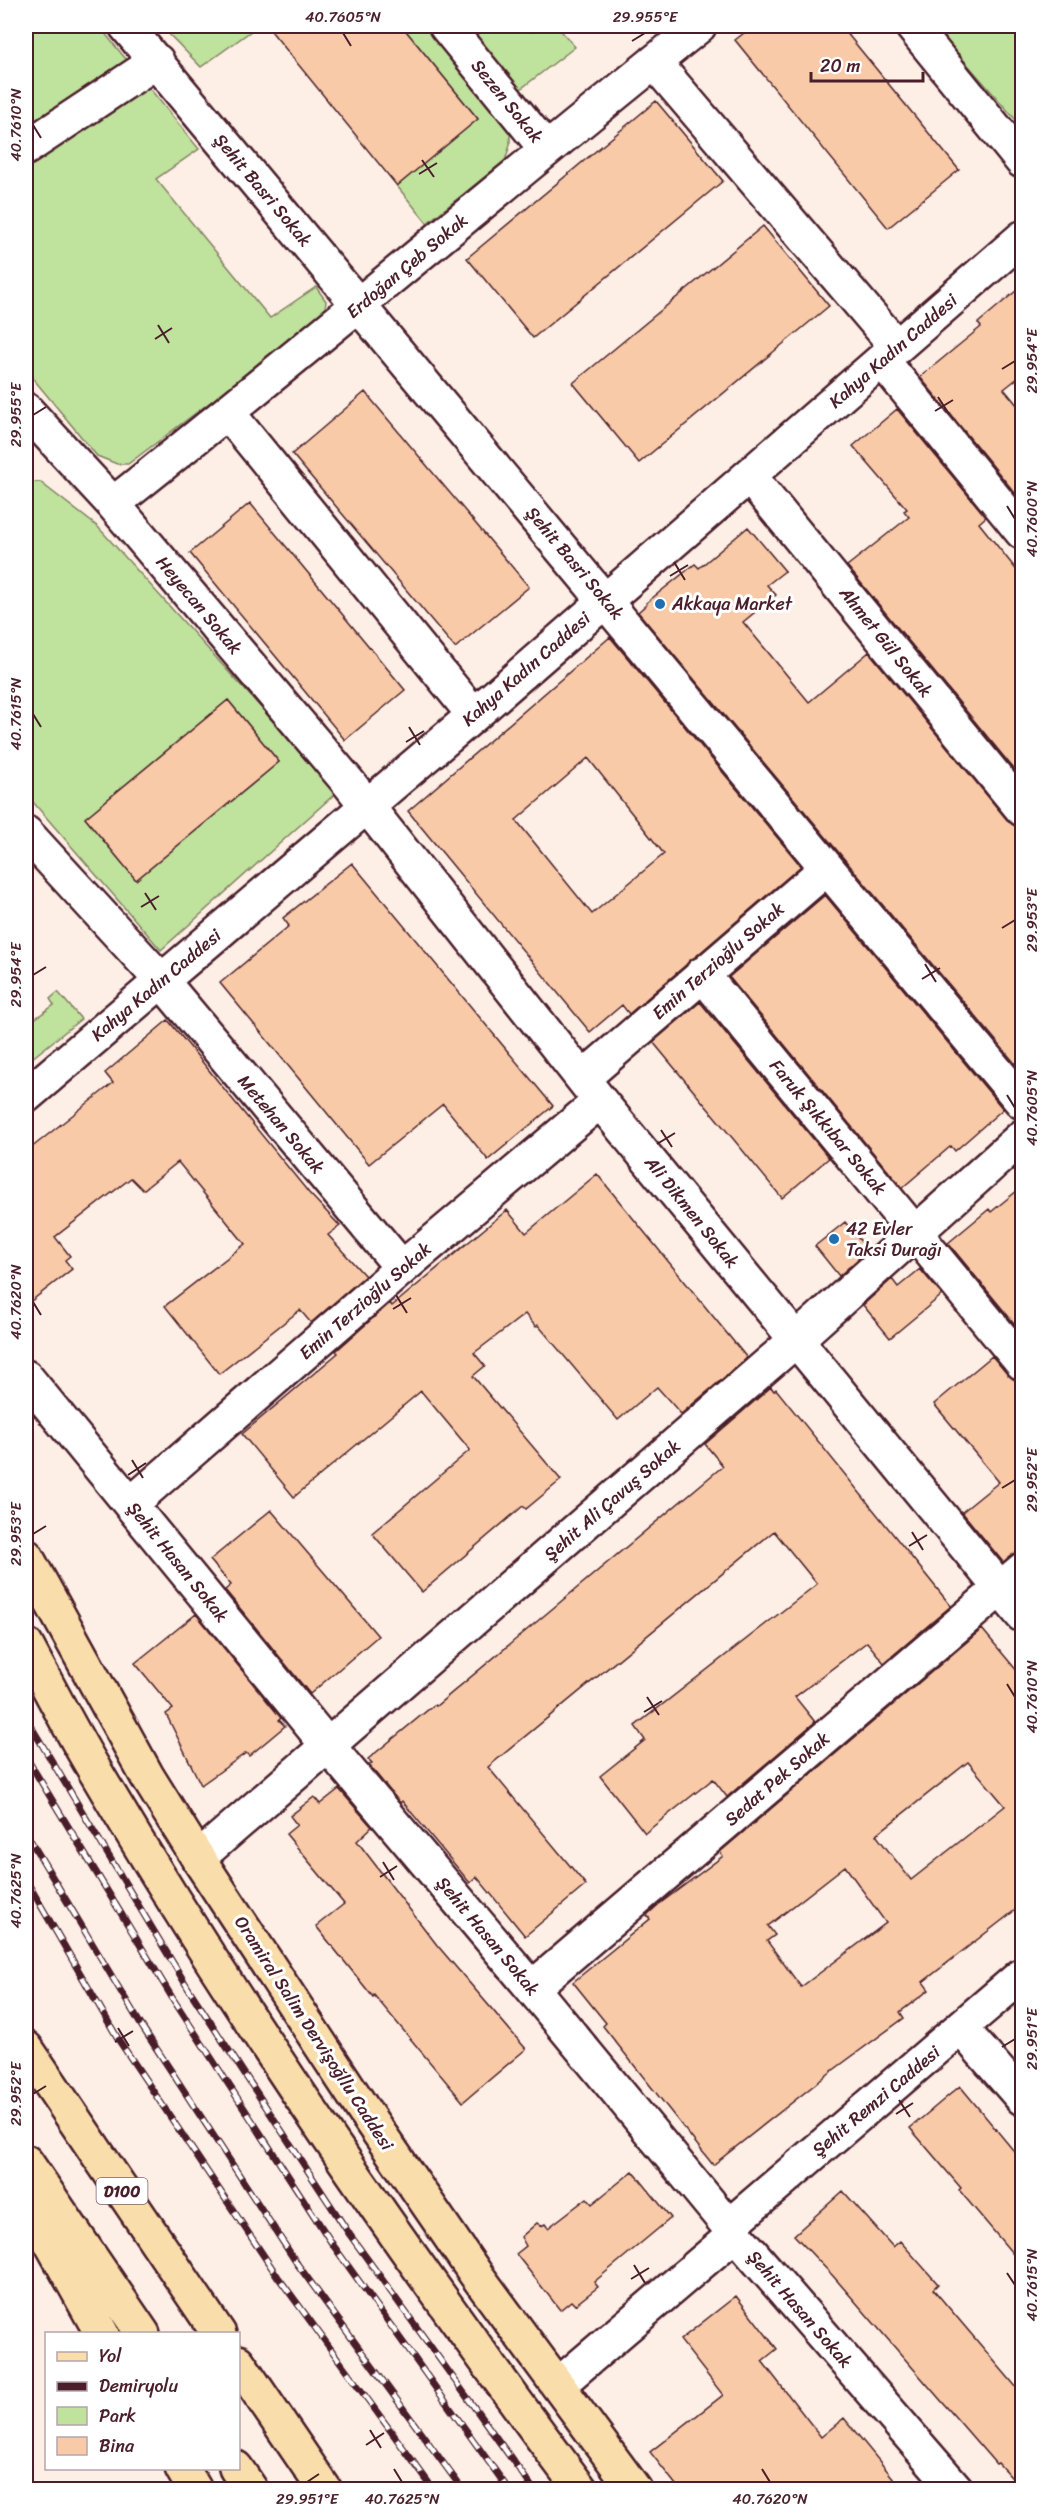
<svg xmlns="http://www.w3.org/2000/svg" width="1048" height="2515" font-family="Sriracha,sans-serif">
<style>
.built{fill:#fce4d2}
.green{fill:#bfe29c;stroke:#848064;stroke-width:1.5;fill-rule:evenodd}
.building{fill:#f8caa7;stroke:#4a1f2b;stroke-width:1.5;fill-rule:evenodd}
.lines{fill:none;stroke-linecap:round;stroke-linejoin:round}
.minor-casing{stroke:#4a1f2b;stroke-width:38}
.major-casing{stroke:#4a1f2b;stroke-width:38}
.highway-casing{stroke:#4a1f2b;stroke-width:38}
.minor{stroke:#fff;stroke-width:33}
.major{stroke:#f9deab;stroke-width:33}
.highway{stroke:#f9deab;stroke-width:33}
.rail-casing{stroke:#4a1f2b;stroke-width:7}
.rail{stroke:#fff;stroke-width:4.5;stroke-dasharray:14;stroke-linecap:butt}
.ticks{fill:none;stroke:#4a1f2b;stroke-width:2}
.poi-dot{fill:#1f6fb2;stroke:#fff;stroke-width:2}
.labels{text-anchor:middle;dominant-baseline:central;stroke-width:6;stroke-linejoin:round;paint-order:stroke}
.shield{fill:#fff;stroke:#80626b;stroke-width:1.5}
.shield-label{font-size:16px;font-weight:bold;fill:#4a1f2b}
.street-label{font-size:18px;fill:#4a1f2b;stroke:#fff}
.poi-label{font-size:18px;fill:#4a1f2b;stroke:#fff;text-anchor:start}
.neatline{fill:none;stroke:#4a1f2b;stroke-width:2}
.ticks-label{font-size:15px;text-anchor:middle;fill:#4a1f2b}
</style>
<rect width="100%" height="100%" fill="#fdefe5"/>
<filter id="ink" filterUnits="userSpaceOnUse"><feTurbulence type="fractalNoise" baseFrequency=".0167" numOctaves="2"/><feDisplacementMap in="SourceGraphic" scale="12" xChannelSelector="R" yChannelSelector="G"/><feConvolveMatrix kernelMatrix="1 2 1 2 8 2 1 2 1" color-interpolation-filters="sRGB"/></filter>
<g filter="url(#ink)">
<path class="built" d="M1022 2032V2064L1007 2046Z"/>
<path class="green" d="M26 26H99L199 149 156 179 270 318 316 287 326 301 325 309 221 394 128 464H117L97 456 26 370Z
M161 26H258L201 67Z
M402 26H428L510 122V145L505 161 427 223 397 186 478 119Z
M466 26H527L533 32 541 26H557L575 47 518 91Z
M934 26H1022V127Z
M40 482 98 527 337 792 161 950 26 794V483ZM228 700 279 762 136 880 85 818Z
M58 992 81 1019 26 1063V1025L54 1005 50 999Z"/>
<path class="building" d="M267 26H402L478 119 397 186Z
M753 26H841L959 170 888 228 735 40Z
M656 101 723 181 533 338 467 258Z
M763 226 829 306 639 463 573 383Z
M1023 285V374L1004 389 1023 412V487L1015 493 920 377 981 327 978 323Z
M365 392 529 587 455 648 292 454Z
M897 409 986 517 979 523 1023 578V780L847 566 909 517 904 511 907 509 853 446Z
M250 503 405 690 345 740 190 553Z
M748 527 785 571 767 585 776 595 743 622 809 702 869 652 1008 821 1015 826 1023 827V1073L638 612 647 604 646 603 695 564 699 568Z
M610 637 801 866 629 1014 622 1005 590 1032 408 811ZM588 758 664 854 592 914 516 820Z
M228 700 279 762 136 880 85 818Z
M352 863 553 1106 488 1160 443 1104 369 1164 220 983 289 926 283 918Z
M825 895 1003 1109 955 1151 951 1146 902 1188 729 977Z
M700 1002 829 1158 782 1198 653 1042Z
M168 1020 309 1193 340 1226 328 1235 365 1276 311 1323 300 1310 219 1374 165 1306 245 1244 178 1162 143 1190 131 1178 55 1237 70 1256 65 1260 72 1269 26 1305V1152L113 1083 105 1073Z
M597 1174 747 1358 681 1414 657 1387 618 1420 538 1325 536 1327 525 1314 474 1353 485 1366 473 1376 561 1480 526 1509 523 1506 422 1592 372 1533 470 1450 421 1391 294 1497 242 1434 338 1353 336 1351 390 1303 392 1306 507 1210 526 1233Z
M1023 1186V1334L948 1243 989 1209 991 1212Z
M845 1222 868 1250 839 1276 815 1246Z
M920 1269 942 1295 890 1338 863 1305 892 1279 898 1287Z
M992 1356 1008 1375 1015 1380 1023 1381V1548L1003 1562 962 1512 999 1482 934 1404Z
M771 1387 774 1391 776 1389 951 1606 884 1663 867 1642 795 1697 815 1722 727 1797 713 1779 645 1833 600 1776 645 1740 635 1726 817 1584 774 1531 488 1767 586 1885 525 1936 477 1877 470 1883 402 1801 400 1803 369 1765 372 1763 368 1759 434 1705 436 1706 723 1466 705 1444Z
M271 1510 378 1636 310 1694 225 1590 231 1585 210 1560Z
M196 1614 281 1718 279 1720 285 1726 249 1756 246 1753 201 1785 166 1714 173 1709 135 1663Z
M982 1629 1023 1678V1904L923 1982 929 1990 900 2012 904 2018 832 2071 713 2165 603 2026 606 2023 573 1982 650 1919 647 1915 658 1905 723 1856 720 1852ZM968 1762 1005 1806 911 1880 876 1835ZM845 1866 886 1923 801 1987 767 1941 775 1935 768 1926Z
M339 1789 372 1827 357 1841 437 1945 526 2049 463 2102 374 1995 373 1997 316 1926 344 1904 286 1834 297 1825 290 1816 314 1797 320 1804Z
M960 2086 1023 2162V2266L959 2190 961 2188 910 2128Z
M633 2171 671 2218 594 2282 598 2287 575 2305 571 2301 560 2310 516 2254 526 2246 521 2237 537 2223 541 2226 545 2224 548 2228 587 2198 592 2204Z
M843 2191 893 2247 900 2241 938 2284 933 2289 1023 2395V2490L998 2463 996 2464 833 2276 794 2235Z
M736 2296 777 2349 762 2361 821 2437 844 2418 903 2490H680L650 2452 723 2395 680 2340Z"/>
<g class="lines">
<defs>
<path id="minor" d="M126 26 1022 1102
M446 26 546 149
M912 26 1022 161
M654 62 897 347
M26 148 157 61
M882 360 1022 532
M26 410 113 504 348 782 600 1101 1022 1615
M228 413 474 715
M749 476 1022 809
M113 504C311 347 503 183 699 26
M26 833 161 980 402 1268
M702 974 1022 1363
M583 1078 827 868
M26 1096 474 715 1022 238
M26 1377 328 1746 532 1988 735 2234 957 2490
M131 1504 402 1268 600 1101
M198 1858 796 1340 1022 1137
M532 1988 1022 1570
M961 2028 1022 2098
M729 2226 1022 1975
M558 2385 735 2234"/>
<path id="major" d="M26 1556 147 1776 198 1858 366 2114 475 2273 635 2490
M26 1645C48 1686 70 1729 94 1769 241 2019 408 2258 581 2490"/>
<path id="highway" d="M26 2048 219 2334
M26 2162 143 2334
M26 2198 102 2334
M238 2362 325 2490
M182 2468 195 2490
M236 2468 251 2490"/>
</defs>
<use href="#minor" class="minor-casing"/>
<use href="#major" class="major-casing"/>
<use href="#highway" class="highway-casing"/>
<use href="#minor" class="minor"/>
<use href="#major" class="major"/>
<use href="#highway" class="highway"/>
<defs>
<path id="rail" d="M26 1718 188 1988 350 2235 534 2490
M26 1757 173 1999 333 2245 509 2490
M26 1833 141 2025 298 2265 463 2490
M26 1880 120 2042 278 2277 434 2490"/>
</defs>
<use href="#rail" class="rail-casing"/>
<use href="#rail" class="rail"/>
</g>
</g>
<path class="ticks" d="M343 33 351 46M632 41 645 33M33 125 41 138M422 160 434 177M419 174 437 163M158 325 169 343M155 339 172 328M1002 369 1015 361M938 397 949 414M935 411 953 400M33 415 46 407M1007 506 1015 519M674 562 685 580M670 576 688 565M33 714 41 727M409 727 420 745M406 742 424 731M145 893 156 910M141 907 159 896M1002 928 1015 920M925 964 936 982M33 975 46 967M922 979 940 968M1007 1095 1015 1108M661 1130 672 1147M657 1144 675 1133M396 1295 407 1313M33 1302 41 1315M393 1309 411 1298M132 1460 143 1478M128 1475 146 1463M1002 1488 1015 1480M912 1532 923 1550M33 1534 46 1526M909 1546 927 1535M1007 1684 1015 1697M647 1697 659 1715M644 1712 662 1701M383 1862 394 1880M380 1877 397 1866M33 1891 41 1904M118 2028 129 2046M115 2042 133 2031M1002 2047 1015 2039M33 2094 46 2086M899 2100 910 2117M896 2114 913 2103M634 2265 645 2283M1007 2273 1015 2285M631 2279 649 2268M370 2430 381 2448M366 2445 384 2433M394 2469 402 2482M762 2469 770 2482M307 2482 319 2474"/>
<g class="poi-dot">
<circle cx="660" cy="604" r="6"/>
<circle cx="834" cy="1239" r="6"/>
</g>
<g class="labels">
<rect class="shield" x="96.5" y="2178" width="51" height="26" rx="4.5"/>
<g class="shield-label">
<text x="122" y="2191">D100</text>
</g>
<g class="street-label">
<text transform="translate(507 101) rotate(51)">Sezen Sokak</text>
<text transform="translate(263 190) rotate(50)">Şehit Basri Sokak</text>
<text transform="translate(407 266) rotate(-40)">Erdoğan Çeb Sokak</text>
<text transform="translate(893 351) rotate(-41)">Kahya Kadın Caddesi</text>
<text transform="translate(575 563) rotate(50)">Şehit Basri Sokak</text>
<text transform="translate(199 605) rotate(50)">Heyecan Sokak</text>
<text transform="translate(886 642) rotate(51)">Ahmet Gül Sokak</text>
<text transform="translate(526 669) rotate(-41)">Kahya Kadın Caddesi</text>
<text transform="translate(718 961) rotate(-41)">Emin Terzioğlu Sokak</text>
<text transform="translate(156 985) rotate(-40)">Kahya Kadın Caddesi</text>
<text transform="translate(281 1124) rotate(50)">Metehan Sokak</text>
<text transform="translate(828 1127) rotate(50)">Faruk Şıkkıbar Sokak</text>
<text transform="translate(692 1212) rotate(51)">Ali Dikmen Sokak</text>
<text transform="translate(365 1301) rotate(-41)">Emin Terzioğlu Sokak</text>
<text transform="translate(612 1500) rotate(-41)">Şehit Ali Çavuş Sokak</text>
<text transform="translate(178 1562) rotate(51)">Şehit Hasan Sokak</text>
<text transform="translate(777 1779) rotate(-41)">Sedat Pek Sokak</text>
<text transform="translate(488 1936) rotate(50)">Şehit Hasan Sokak</text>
<text transform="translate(314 2033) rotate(57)">Oramiral Salim Dervişoğllu Caddesi</text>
<text transform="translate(876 2101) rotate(-40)">Şehit Remzi Caddesi</text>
<text transform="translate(800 2309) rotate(49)">Şehit Hasan Sokak</text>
</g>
<g class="poi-label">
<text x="672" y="604">Akkaya Market</text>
<text x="846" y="1229">42 Evler<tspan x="846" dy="21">Taksi Durağı</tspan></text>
</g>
</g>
<rect width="1048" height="2515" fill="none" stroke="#fff" stroke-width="66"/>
<rect x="45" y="2332" width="195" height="138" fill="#ffffff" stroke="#b7a5aa" stroke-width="1.5"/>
<rect x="57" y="2352" width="30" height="9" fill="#f9deab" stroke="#b7a5aa" stroke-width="1.5"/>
<text x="99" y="2362" font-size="18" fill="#4a1f2b">Yol</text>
<rect x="57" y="2382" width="30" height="9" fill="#4a1f2b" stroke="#b7a5aa" stroke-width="1.5"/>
<text x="99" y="2392" font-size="18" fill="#4a1f2b">Demiryolu</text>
<rect x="57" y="2407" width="30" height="18" fill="#bfe29c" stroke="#b7a5aa" stroke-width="1.5"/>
<text x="99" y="2422" font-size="18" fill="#4a1f2b">Park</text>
<rect x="57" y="2437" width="30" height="18" fill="#f8caa7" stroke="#b7a5aa" stroke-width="1.5"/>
<text x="99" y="2452" font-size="18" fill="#4a1f2b">Bina</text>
<path d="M811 72v9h112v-9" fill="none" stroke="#4a1f2b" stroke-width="3"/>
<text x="820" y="72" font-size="18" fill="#4a1f2b" stroke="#ffffff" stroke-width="4.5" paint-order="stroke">20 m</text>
<rect x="33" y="33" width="982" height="2449" class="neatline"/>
<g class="ticks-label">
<text x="343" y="22">40.7605°N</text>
<text x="645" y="22">29.955°E</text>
<text transform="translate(16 125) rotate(-90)" y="5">40.7610°N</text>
<text transform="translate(1032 361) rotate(-90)" y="5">29.954°E</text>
<text transform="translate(16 415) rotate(-90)" y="5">29.955°E</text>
<text transform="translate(1032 519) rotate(-90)" y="5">40.7600°N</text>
<text transform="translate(16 714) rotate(-90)" y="5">40.7615°N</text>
<text transform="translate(1032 920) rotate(-90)" y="5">29.953°E</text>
<text transform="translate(16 975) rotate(-90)" y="5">29.954°E</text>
<text transform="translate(1032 1108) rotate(-90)" y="5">40.7605°N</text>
<text transform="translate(16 1302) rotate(-90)" y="5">40.7620°N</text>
<text transform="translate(1032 1480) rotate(-90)" y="5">29.952°E</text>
<text transform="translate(16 1534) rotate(-90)" y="5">29.953°E</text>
<text transform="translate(1032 1697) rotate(-90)" y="5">40.7610°N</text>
<text transform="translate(16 1891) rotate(-90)" y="5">40.7625°N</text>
<text transform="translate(1032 2039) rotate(-90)" y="5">29.951°E</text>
<text transform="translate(16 2094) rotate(-90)" y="5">29.952°E</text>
<text transform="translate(1032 2285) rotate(-90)" y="5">40.7615°N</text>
<text x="307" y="2504">29.951°E</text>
<text x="402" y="2504">40.7625°N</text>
<text x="770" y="2504">40.7620°N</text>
</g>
</svg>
